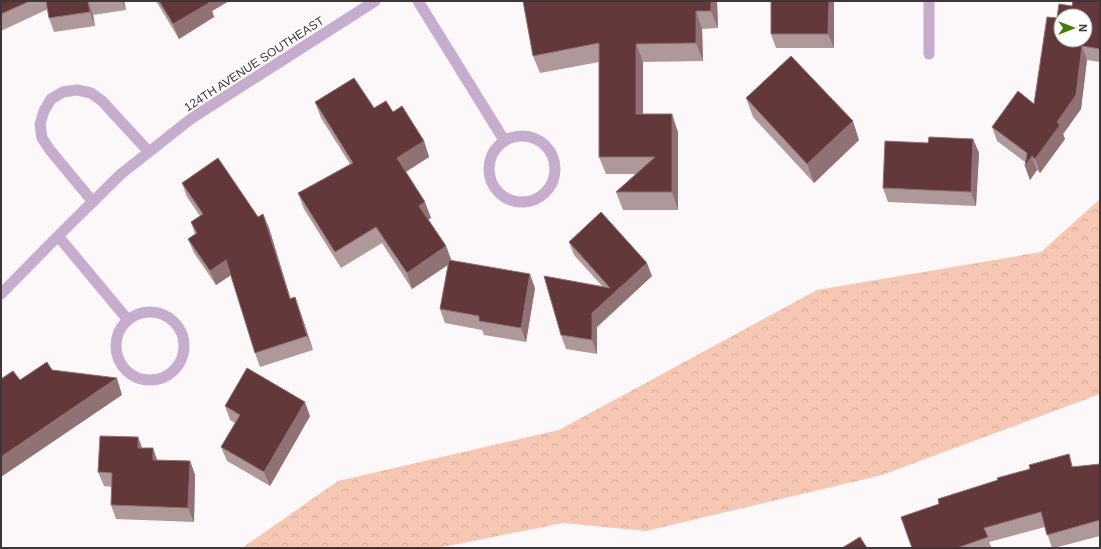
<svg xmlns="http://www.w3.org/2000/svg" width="1101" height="549" font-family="Arial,sans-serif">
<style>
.forest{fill:url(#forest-crowns)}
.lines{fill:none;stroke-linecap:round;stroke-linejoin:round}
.minor{stroke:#c6adce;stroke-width:11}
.wall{fill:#af989a}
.shaded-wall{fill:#907174}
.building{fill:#62383b;stroke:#907174;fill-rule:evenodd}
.labels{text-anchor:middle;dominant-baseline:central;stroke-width:4;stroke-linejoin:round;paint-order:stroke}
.street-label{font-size:12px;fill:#3f363a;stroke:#fff}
</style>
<defs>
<pattern id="forest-crowns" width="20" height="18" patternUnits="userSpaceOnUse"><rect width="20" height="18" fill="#f6c8b3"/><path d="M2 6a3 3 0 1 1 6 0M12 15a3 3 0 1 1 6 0" fill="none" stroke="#d4ac9b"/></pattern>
</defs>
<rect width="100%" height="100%" fill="#fcf7f9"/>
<path class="forest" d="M1100 199V394L882 475 646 531 563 523 438 548H242L338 481 559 430 817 290 1041 252Z"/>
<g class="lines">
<path class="minor" d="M418 1 504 140
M929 1V54
M489 169a33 33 0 1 1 66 0a33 33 0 1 1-66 0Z
M93 202 50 150 42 138 40 124 44 111 51 99 63 92 77 90 91 93 102 101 149 152
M58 236 128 320
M1 294 58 236 121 174 192 118 375 1
M116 346a34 34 0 1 1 68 0a34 34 0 1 1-68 0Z"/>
</g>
<path class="wall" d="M1 1H124L126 10 93 15 95 26 54 32 49 18 48 9 1 31Z
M156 1H229L212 11 214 17 179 39Z
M717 1 718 28 702 29 703 61 643 62V114L678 132V210H623L616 192 636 174H606L599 157V62L540 73 533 56Z
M771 1H834V48H776L771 34Z
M1100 1V62L1087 60 1081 109 1063 134 1065 139 1040 173 1037 170 1030 180 1025 166V162L997 141 992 127 1034 104 1057 18 1072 6Z
M746 98 859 140 814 183 753 117Z
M315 102 374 108 393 112 424 141 429 157 406 172 431 218 428 219 446 246 451 260 535 288 526 342 484 335 482 330 445 323 440 309 448 265 412 289 382 243 341 268 304 209 298 193 350 164 321 118Z
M973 139 979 153 976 206 888 202 883 188 928 143Z
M182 183 258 217 263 214 269 228 290 298 295 297 300 311 313 350 260 367 255 353 231 275 216 285 194 253 188 239 195 234 191 222 200 216 187 197Z
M569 242 652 276 597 327V354L566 349 561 335 602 286 574 255Z
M225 406 310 416 270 486 227 461 221 447 235 423 230 420Z
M138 437 142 448H153L157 460 190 461 195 475 194 522 116 519 111 505 112 487 104 486 98 472Z
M1069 454 1073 467 1100 464V536L1054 548H1052L1045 527 989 542 992 548H912L939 504Z"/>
<path class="shaded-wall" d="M88 1 93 15 95 26 90 12Z
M122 1H124L126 10Z
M207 1H229L212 11 214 17 179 39 173 24Z
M711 1H717L718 28 711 11Z
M829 1H834V48L828 34Z
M696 11 702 29 703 61 696 43Z
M636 44 643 62V132L636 114Z
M1082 46 1087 60 1081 109 1063 134 1065 139 1040 173 1035 159Z
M672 114 678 132V210L672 192Z
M853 121 859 140 814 183 807 164Z
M973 139 979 153 976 206 971 192Z
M424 141 429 157 402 174 397 158Z
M1032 156 1037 170 1030 180 1025 166Z
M425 202 431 218 425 222 419 206Z
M263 214 269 228 295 313 290 299Z
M446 246 452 262 412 289 407 273Z
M226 260 231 275 216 285 210 271Z
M647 263 652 276 597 327V354L592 340V313Z
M530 274 535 288 526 342 521 328Z
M295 297 300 311 313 350 307 336Z
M117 378 122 395 1 477V457Z
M305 402 310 416 270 486 264 472Z
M138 437 143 451 138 448Z
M153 448 158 463 153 460Z
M190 461 195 475 194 522 188 508Z"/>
<path class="building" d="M1 1H30L1 14Z
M46 1H88L90 12 49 18Z
M159 1H208L209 3 173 24Z
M523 1H711V11H696V43L636 44V114H672V192H616L655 157H599V43L533 56Z
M771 1H829L828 34H771Z
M1073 1H1100V49L1082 46 1076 95 1057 122 1060 125 1035 159 1032 156 1025 166 1027 153 992 127 1018 91 1034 104 1047 17 1057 18 1059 4 1072 6ZM1061 16H1085V40H1061Z
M791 56 853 121 807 164 746 98Z
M354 78 374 108 386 101 393 112 402 106 424 141 397 158 425 202 419 206 446 246 407 273 376 227 335 252 298 193 353 163 315 102Z
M929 137 973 139 971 192 883 188 885 141 928 143Z
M218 158 258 217 263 214 290 299 295 297 307 336 255 353 226 260 210 271 188 239 197 233 191 222 203 214 182 183Z
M601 212 647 263 592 313V340L561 335 544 276 610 288 569 242Z
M449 260 530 274 521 328 479 321V316L440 309Z
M47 362 52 370 117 378 1 457V379L13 371 20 380Z
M247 368 305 402 264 472 221 447 240 415 225 406Z
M100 436 138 437V448H153V460L190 461 188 508 111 505 112 473 98 472Z
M1069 454 1072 467 1100 464V520L1047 535 1041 512 984 528 988 537 957 548H912L901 517 939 504 938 499 998 480 997 478 1030 469 1029 465Z
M860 537 867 548H842Z"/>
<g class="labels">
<g class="street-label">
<text transform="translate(254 64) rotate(-33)">124TH AVENUE SOUTHEAST</text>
</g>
</g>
<rect width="1101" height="549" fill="none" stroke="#3f363a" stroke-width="4"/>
<g transform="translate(1073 28) rotate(90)"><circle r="19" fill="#ffffff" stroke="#b2afb0"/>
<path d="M0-3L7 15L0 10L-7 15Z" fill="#487c0e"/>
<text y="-6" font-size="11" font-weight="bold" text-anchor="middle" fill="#3f363a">N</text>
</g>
</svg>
